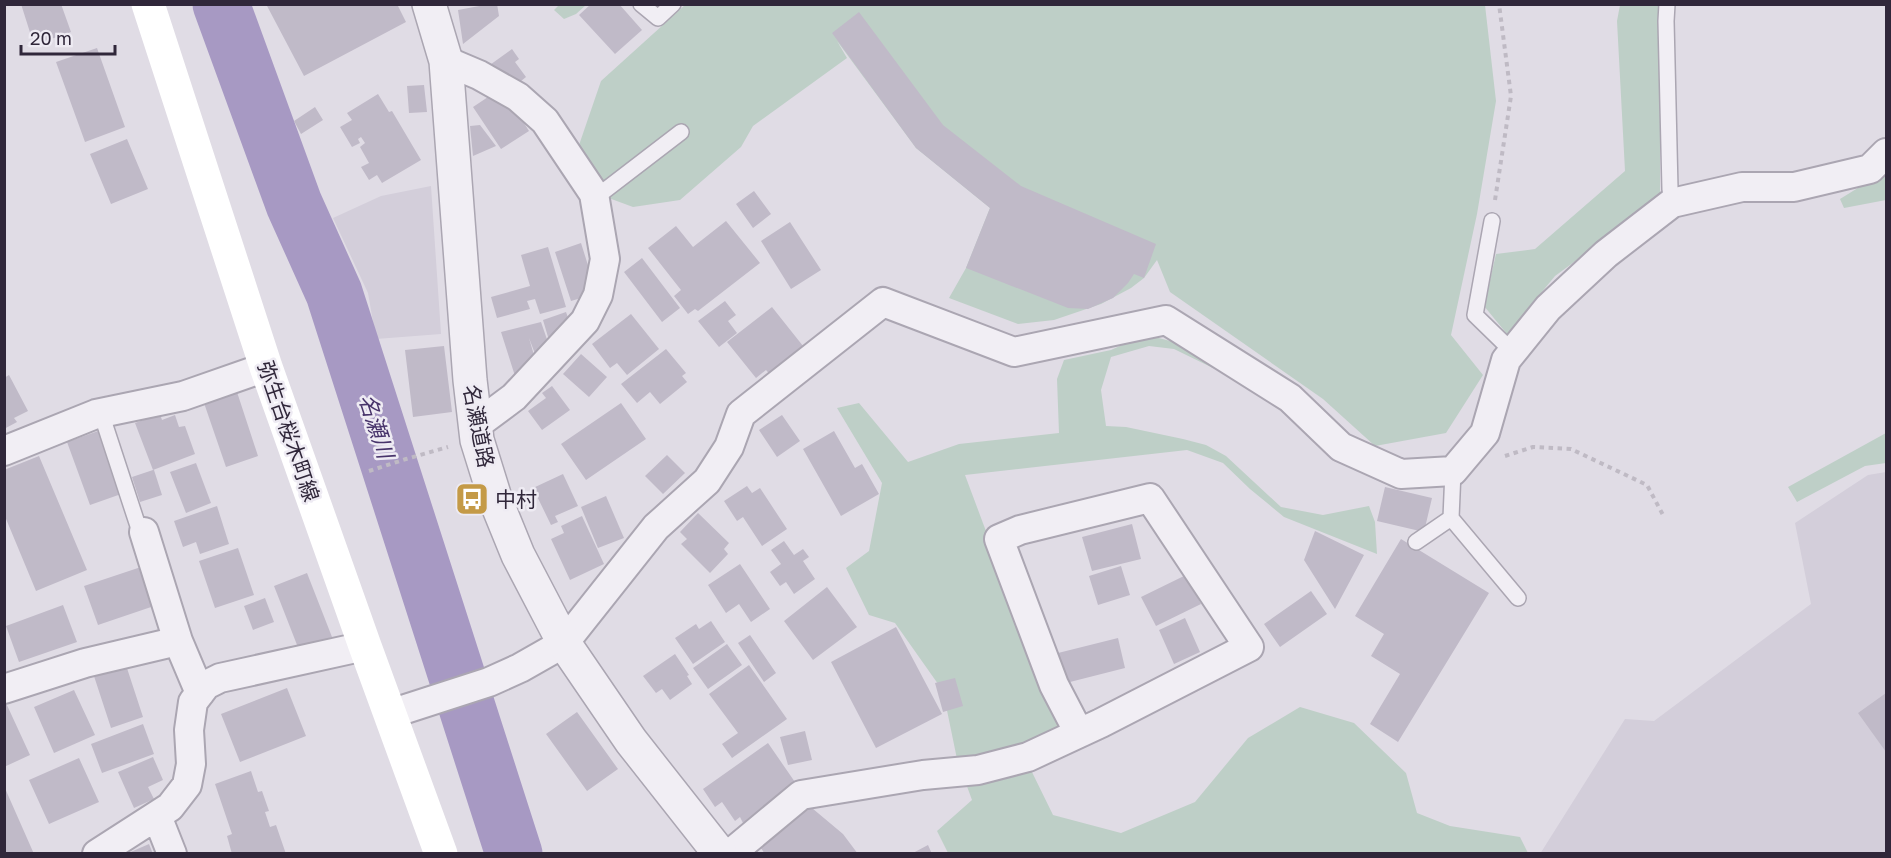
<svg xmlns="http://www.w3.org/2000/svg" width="1891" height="858" font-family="'Golos Text','Noto Sans JP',sans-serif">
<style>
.built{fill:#d3ceda}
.green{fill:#becfc7}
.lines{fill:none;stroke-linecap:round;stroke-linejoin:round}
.river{stroke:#a799c3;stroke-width:57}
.building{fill:#c0bac8}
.service-casing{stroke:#aba6b2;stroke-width:18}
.minor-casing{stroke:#aba6b2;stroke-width:32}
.tertiary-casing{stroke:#aba6b2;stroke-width:36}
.path{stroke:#bfbac4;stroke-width:4;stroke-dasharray:4.5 4.5;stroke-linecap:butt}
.service{stroke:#f1eef4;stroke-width:15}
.minor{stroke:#f1eef4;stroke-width:28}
.tertiary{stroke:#f1eef4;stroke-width:33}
.secondary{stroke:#fff;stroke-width:33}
.labels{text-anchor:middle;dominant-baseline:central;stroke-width:5;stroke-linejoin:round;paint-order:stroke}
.street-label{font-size:21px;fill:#30273a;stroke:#eeebf3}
.poi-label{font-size:21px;fill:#30273a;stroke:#eeebf3;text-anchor:start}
.water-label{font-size:22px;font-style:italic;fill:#48346b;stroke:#eeebf3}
</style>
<rect width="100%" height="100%" fill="#e0dce5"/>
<path class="built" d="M431 186 441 334 376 339 368 293 333 218 381 196Z
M1886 472V853L1540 854 1625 719 1654 721 1811 604 1795 523 1868 475Z"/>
<path class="green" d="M559 5V4L586 5 576 14 564 19 554 10Z
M685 5H1485L1496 101 1477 214 1451 335 1483 375 1446 433 1375 446 1323 399 1170 292 1157 260 1144 278 1131 288 1101 304 1054 320 1018 324 949 298 966 268 990 208 916 148 837 41 847 58 753 126 741 147 680 200 633 207 606 197 578 148 601 81Z
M1620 5H1662L1660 22V199L1555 276 1507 334 1484 306 1496 254 1535 249 1625 171 1617 21Z
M1886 165V200L1844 208 1840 199 1874 178Z
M1155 337 1174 342 1215 369 1174 349 1149 346 1111 357 1101 390 1106 426 1126 427 1183 439 1206 445 1226 456 1281 507 1323 515 1369 506 1375 522 1377 554 1284 517 1250 489 1223 463 1187 450 965 475 1039 673 1065 728 1030 768 1053 815 1121 833 1195 802 1248 738 1300 707 1354 723 1406 773 1417 813 1450 826 1520 837 1528 853H948L937 831 972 800 957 759 943 691 895 623 869 615 846 568 869 551 882 483 837 408 859 403 908 462 959 444 1059 433 1057 379 1064 360 1111 350 1133 340Z
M1886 433V463L1865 466 1797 502 1788 487Z"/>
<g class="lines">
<path class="river" d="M221 4 294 204 334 293 514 854"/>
</g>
<path class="building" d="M21 4H61L71 32 34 45Z
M266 4H397L406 22 304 76Z
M490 4H497L499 16 463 44 458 10Z
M591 4H619L642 30 615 54 579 15Z
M859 12 943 125 1021 186 1156 244 1144 278 1134 274 1128 283 1113 298 1088 309 1068 308 966 268 990 208 916 148 832 33Z
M97 48 125 127 85 142 56 62Z
M512 49 519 59 515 62 526 77 511 89 487 67Z
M424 85 427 112 409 113 407 86Z
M378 94 389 112 392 111 421 160 382 183 377 175 369 180 361 167 369 163 360 147 365 143 361 137 358 139 360 143 352 147 340 127 352 120 347 113Z
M491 95 496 102 500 99 507 103 514 114 517 112 529 131 501 149 473 107Z
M315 107 323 120 301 134 294 121Z
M480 125 496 146 473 156 470 126Z
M127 139 148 189 111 204 90 154Z
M754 191 771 214 753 228 736 204Z
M726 221 760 263 698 311 695 309 688 314 674 296 681 290 648 248 676 226 693 247Z
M790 222 821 270 791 289 761 241Z
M581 243 592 278 581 298 571 301 555 252Z
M548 247 566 307 540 314 535 299 527 301 530 309 497 318 491 297 530 286 521 255Z
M642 258 680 308 662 322 624 272Z
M725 301 736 315 728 321 737 333 719 347 698 321Z
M772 307 807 351 773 378 766 370 756 378 727 342Z
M566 312 572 329 551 347 543 320Z
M631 314 659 349 627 375 617 363 610 368 592 344Z
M541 322 552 354 537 359 529 338 538 369 515 376 501 332Z
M444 346 452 412 413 417 405 350Z
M666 349 686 373 682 376 687 382 660 404 650 392 637 403 621 384Z
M581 354 607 377 589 397 563 374Z
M9 375 28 411 14 418 17 422 4 429V378Z
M552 386 570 410 542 430 528 411 546 398 542 393Z
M237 392 258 456 226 467 204 403Z
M621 403 646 439 586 480 561 444Z
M160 414 162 420 175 415 179 427 185 426 195 454 153 470H154L162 495 140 502 132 477 153 470 135 423Z
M782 415 800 441 777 457 759 430Z
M101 430 124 493 90 505 67 442Z
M834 431 855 468 862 464 879 494 841 516 803 449Z
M667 455 685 473 663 494 645 476Z
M39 456 87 570 36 591 4 514V470Z
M196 463 211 503 186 513 170 472Z
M563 474 578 506 555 516 558 522 551 525 533 488Z
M747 486 752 493 760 488 787 529 762 546 743 517 737 521 724 501Z
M1385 487 1432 498 1424 532 1377 521Z
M606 496 624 538 598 548 581 507Z
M217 506 229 544 200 554 196 542 183 547 174 521Z
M698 513 729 543 724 549 728 554 710 573 681 544 687 539 680 532Z
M582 516 604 564 570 580 551 539 564 533 561 526Z
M1132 524 1141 559 1092 571 1082 537Z
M1315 531 1364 555 1335 609 1304 560Z
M1401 539 1489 593 1398 742 1370 724 1400 674 1371 656 1384 634 1355 616Z
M784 541 794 555 803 549 809 557 803 561 815 579 794 594 786 582 780 586 770 572 781 564 771 550Z
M238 548 254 595 215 608 199 561Z
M740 564 770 609 751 622 739 604 726 613 708 585Z
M144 566 157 605 98 625 84 586Z
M1121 566 1130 595 1098 605 1089 576Z
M307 573 332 637 299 650 274 586Z
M1186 575 1201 604 1156 626 1141 597Z
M827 587 857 627 813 660 784 621Z
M1311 591 1327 614 1280 647 1264 624Z
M265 598 274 622 253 630 244 606Z
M63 605 77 642 19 662 6 626Z
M1185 618 1200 652 1174 664 1159 630Z
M711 621 725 642 693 664 675 638 696 624 699 629Z
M896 627 942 714 876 748 831 662Z
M750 635 776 673 764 682 738 643Z
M1118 638 1125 668 1066 683 1058 653Z
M727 644 742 665 708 689 693 668Z
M675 654 689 675 687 676 692 684 670 700 662 689 656 693 643 676Z
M124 659 143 717 111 728 92 670Z
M749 665 787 719 732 758 722 744 738 733 709 694Z
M955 678 963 706 943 712 935 683Z
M287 688 306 736 240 762 221 714Z
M74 690 95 735 54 753 34 707Z
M1886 693V752L1858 713Z
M6 703 30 755 4 767V704Z
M577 712 618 769 587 791 546 734Z
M143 724 154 754 102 773 91 744Z
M805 731 812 760 788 765 780 737Z
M768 743 797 785 743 823 740 817 735 821 722 802 715 807 703 789Z
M153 757 163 780 148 787 154 799 134 808 118 772Z
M79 758 99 802 49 824 29 780Z
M251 771 258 792 262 791 269 811 265 812 270 827 276 825 286 854H232L227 836 232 834 215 784Z
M4 786 34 854H4Z
M806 803 843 834 858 854H765L756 841Z
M149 844 153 854H126Z
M928 845 932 854H911Z"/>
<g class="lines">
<defs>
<path id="service" d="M641 4 658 18 673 4
M1667 4 1666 21 1670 189 1672 203
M595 198 681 132
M1492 221 1475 315 1513 352
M101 413 138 526 144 532
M1453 471 1451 518 1518 598
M1416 542 1451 518"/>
<path id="minor" d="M446 61 479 75 518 97 545 121 594 194 605 259 598 295 585 321 514 397 475 426
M4 451 96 414 183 396 266 367
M144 532 178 641 200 693
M4 689 85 663 178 641
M390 714 489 682 520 668 564 643 656 527 707 481 729 447 741 414 883 302 1014 352 1166 320 1290 398 1341 447 1401 474 1453 471 1485 433 1506 360 1548 308 1606 254 1672 203 1742 187H1794L1870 169 1886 153
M157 816 172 854
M97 854 170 807 187 785 191 764 189 730 193 702 206 685 220 678 365 646
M730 854 801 795 923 775 978 770 1028 757 1101 723 1249 647 1150 498 1020 530 999 539 1054 685 1079 733"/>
<path id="tertiary" d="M429 4 446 61 470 380 477 440 496 501 518 555 564 643 631 741 720 854"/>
</defs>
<use href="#service" class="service-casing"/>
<use href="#minor" class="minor-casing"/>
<use href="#tertiary" class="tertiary-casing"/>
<path class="path" d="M1495 200 1511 96 1499 4
M1505 456 1533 447 1571 449 1647 485 1663 515
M369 471 406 459 448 447"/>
<use href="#service" class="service"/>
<use href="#minor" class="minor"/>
<use href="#tertiary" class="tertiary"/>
<path class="secondary" d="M148 4 266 367 365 646 441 854"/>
</g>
<defs>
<symbol id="bus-square" viewBox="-11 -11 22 22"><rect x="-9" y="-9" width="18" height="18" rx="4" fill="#c49a47" stroke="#eeebf3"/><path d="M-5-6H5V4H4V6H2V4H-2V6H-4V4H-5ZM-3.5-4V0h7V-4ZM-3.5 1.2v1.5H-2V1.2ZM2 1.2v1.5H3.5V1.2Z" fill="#fff"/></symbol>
</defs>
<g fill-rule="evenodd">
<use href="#bus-square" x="453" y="480" width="38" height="38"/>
</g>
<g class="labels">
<g class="street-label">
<text transform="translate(479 426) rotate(79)">名瀬道路</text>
<text transform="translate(289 431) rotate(71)">弥生台桜木町線</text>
</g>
<g class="poi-label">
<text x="495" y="499">中村</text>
</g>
<g class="water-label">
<text transform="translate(377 426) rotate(72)">名瀬川</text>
</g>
</g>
<rect width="1891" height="858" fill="none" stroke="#30273a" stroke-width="12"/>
<path d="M21 45v9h94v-9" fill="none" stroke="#30273a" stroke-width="3"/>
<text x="30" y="45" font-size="18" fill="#30273a" stroke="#eeebf3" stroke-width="4.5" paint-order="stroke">20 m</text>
</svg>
